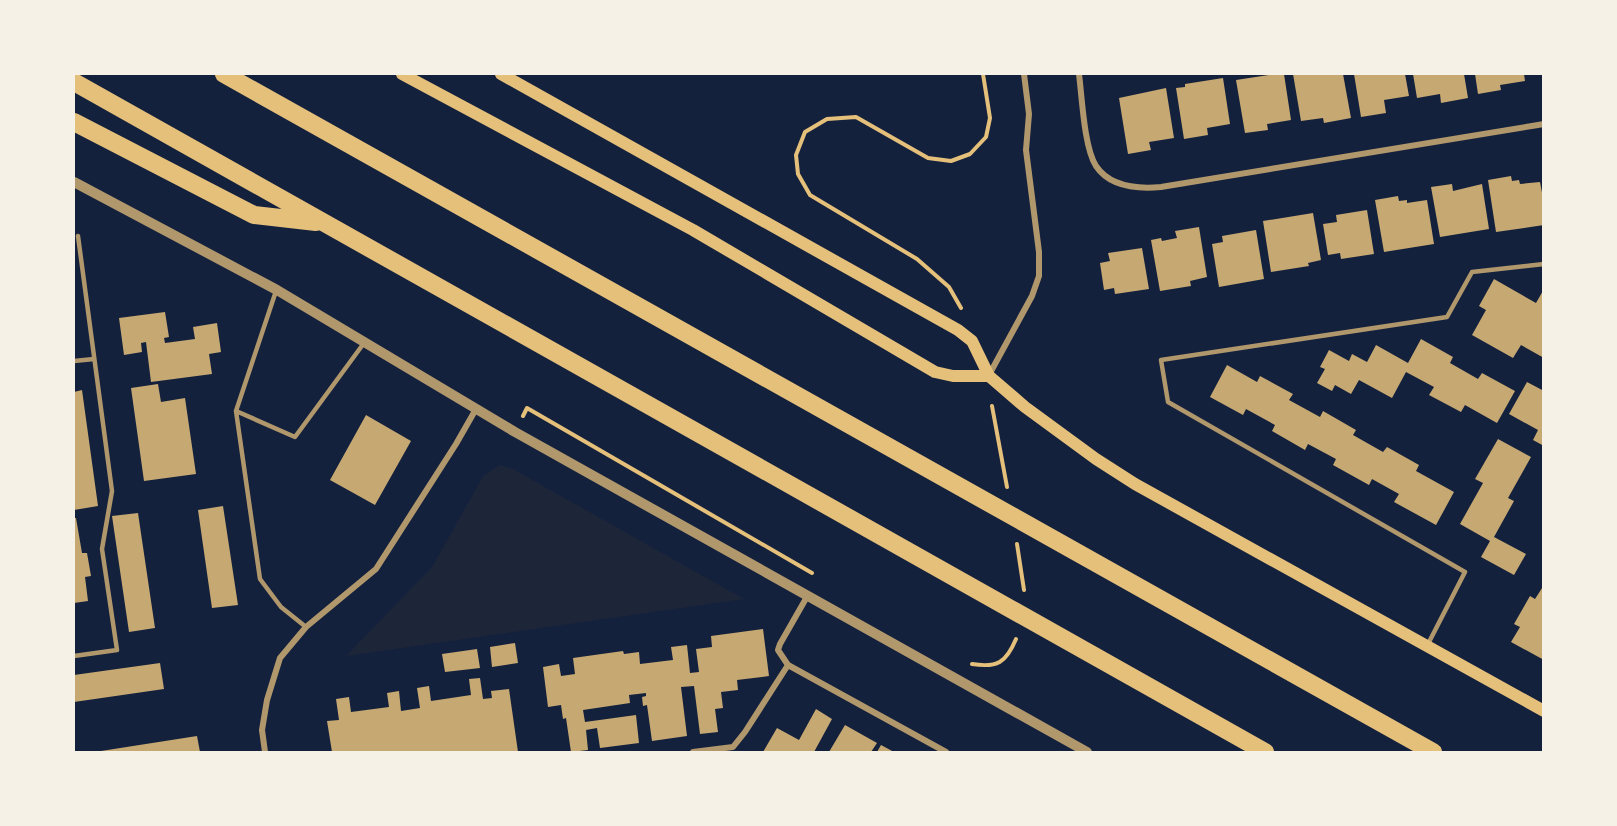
<svg xmlns="http://www.w3.org/2000/svg" width="1617" height="826" font-family="'PT Sans Narrow',sans-serif">
<style>
.green{fill:#1d2539}
.building{fill:#c6a872}
.lines{fill:none;stroke-linecap:round;stroke-linejoin:round}
.path{stroke:#e5c07b;stroke-width:4}
.service{stroke:#b1986c;stroke-width:4.5}
.minor{stroke:#b1986c;stroke-width:6}
.tertiary{stroke:#b1986c;stroke-width:10}
.secondary{stroke:#e5c07b;stroke-width:12}
.motorway{stroke:#e5c07b;stroke-width:18}
</style>
<rect width="100%" height="100%" fill="#14213d"/>
<path class="green" d="M500 465 513 469 744 599 346 656 432 567 484 475Z"/>
<path class="building" d="M1275 74H1284L1291 120 1267 124 1268 130 1245 133 1236 80Z
M1293 74H1343L1351 118 1324 123 1323 118 1301 121Z
M1354 74H1405L1409 96 1384 100 1386 113 1361 117Z
M1413 74H1464L1468 98 1441 103 1440 94 1417 98Z
M1475 74H1524L1525 81 1500 85 1501 90 1478 94Z
M1223 78 1230 124 1207 128 1208 135 1184 139 1176 88 1185 87V84Z
M1166 88 1174 138 1149 142 1151 150 1128 154 1119 98Z
M1511 176 1512 181 1519 180 1520 184 1540 182 1544 203V225L1496 232 1488 180Z
M1452 184 1453 191 1482 184 1489 229 1440 237 1431 187Z
M1398 196 1399 201 1407 200V203L1427 200 1434 244 1384 252 1375 200Z
M1367 210 1374 254 1341 259 1340 253 1328 255 1323 224 1337 222 1336 215Z
M1313 213 1321 260 1308 263 1309 266 1271 272 1263 221Z
M1199 227 1207 277 1190 281 1191 286 1160 291 1151 240 1161 238 1162 241 1177 238 1175 231Z
M1256 230 1264 279 1219 287 1212 244 1223 242 1222 236Z
M1142 248 1149 289 1115 294 1114 288 1104 290 1100 263 1110 261 1108 253Z
M1494 279 1536 303 1544 289V358L1521 345 1513 358 1472 335 1486 310 1479 306Z
M165 312 169 337 164 338 165 343 195 339 193 327 217 323 221 352 209 354 212 374 151 382 146 342 141 343 142 352 124 355 119 318Z
M1421 339 1453 357 1450 363 1478 379 1482 373 1515 391 1497 423 1465 405 1461 412 1429 395 1434 387 1406 372 1392 398 1359 380 1351 394 1335 385 1332 391 1317 383 1325 369 1320 367 1329 350 1349 361 1352 354 1367 362 1376 345 1408 363Z
M1227 365 1257 382 1260 376 1293 394 1289 400 1320 417 1323 411 1356 430 1353 435 1383 452 1387 447 1419 465 1416 471 1454 492 1436 525 1394 502 1399 494 1372 479 1369 485 1333 465 1336 459 1308 444 1305 450 1272 431 1275 425 1246 409 1243 415 1210 397Z
M1527 382 1544 391V446L1533 440 1538 430 1509 414Z
M158 384 161 402 185 398 196 474 144 481 131 388Z
M82 390 98 506 74 510V392Z
M366 415 411 441 375 505 330 480Z
M1498 439 1531 457 1508 498 1514 501 1494 537 1526 554 1514 575 1481 557 1490 541 1460 524 1483 483 1475 479Z
M223 506 238 605 212 608 198 510Z
M138 513 155 628 129 632 112 516Z
M74 518H76L82 553H87L91 576 85 577 88 601 74 603Z
M1544 585V660L1511 642 1520 627 1514 624 1530 596 1535 599Z
M763 629 769 676 737 680 738 690 721 692 723 708 715 709 718 732 700 734 694 686 681 687 687 736 652 741 647 705 643 706 642 697 646 696V693L629 695 630 703 583 710 585 722 636 715 639 743 600 748 597 728 586 730 588 750 571 752 566 718 563 719 561 705 548 707 543 667 559 664 561 676 575 674 573 658 623 651 624 654 639 652 640 664 673 660 671 647 687 645 690 673 699 672 696 649 712 647 711 636Z
M515 643 518 663 492 667 490 647Z
M477 649 480 668 445 672 442 654Z
M160 663 164 689 74 702V675Z
M480 678 483 699 492 698 491 691 509 689 518 752H332L327 721 339 720 336 699 349 697 351 712 389 707 387 693 399 691 401 711 420 708 417 688 429 686 431 701 471 695 469 679Z
M816 709 832 719 814 752H763L777 728 799 740Z
M845 725 877 743 871 752H829Z
M197 736 200 752H102L101 751Z
M881 745 894 752H877Z"/>
<g class="lines">
<path class="path" d="M961 308 949 287 917 259 810 195 798 174 796 155 805 132 827 119 856 117 928 158 951 161 970 154 986 137 990 118 983 74
M992 406 1007 487
M523 416 527 408 812 573
M1017 544 1024 590
M972 664C997 668 1006 663 1016 639"/>
<path class="service" d="M276 291 236 411 260 579 281 607 306 627
M74 361 94 359
M236 411 295 437 364 343
M1428 644 1465 572 1168 402 1161 360 1447 317 1472 272 1544 264
M74 656 117 650 102 549 112 491 78 236"/>
<path class="minor" d="M1079 74C1082 97 1084 147 1096 166 1110 187 1139 189 1161 187L1544 124
M989 375 1032 296 1039 276V252L1026 150 1029 114 1024 74
M808 595 780 644 778 650 788 665 946 752
M265 752 262 730 267 700 280 658 306 627 376 569 456 444 476 409
M693 752 733 747 745 732 788 665"/>
<path class="tertiary" d="M74 182 277 290 515 432 1087 752"/>
<path class="secondary" d="M402 74 693 230 935 372 953 376H989
M501 74 958 330 972 341 989 376 1025 407 1096 459 1135 484 1544 711"/>
<path class="motorway" d="M224 74 1433 752
M74 82 1265 752
M74 122 254 215 316 222"/>
</g>
<rect width="1617" height="826" fill="none" stroke="#f6f1e7" stroke-width="150"/>
</svg>
